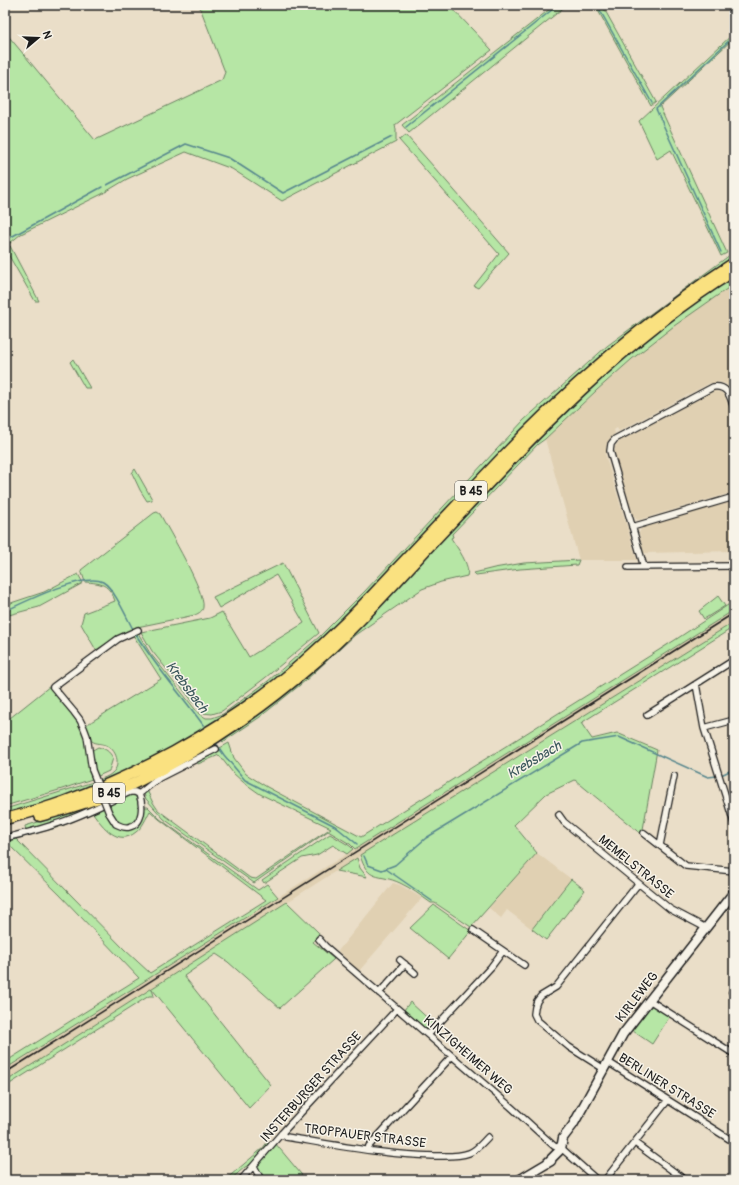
<svg xmlns="http://www.w3.org/2000/svg" width="739" height="1185" font-family="Pangolin,sans-serif">
<style>
.built{fill:#e0d0b2}
.green{fill:#b6e6a5;stroke:#698160;fill-rule:evenodd}
.lines{fill:none;stroke-linecap:round;stroke-linejoin:round}
.stream{stroke:#56868d;stroke-width:1.5}
.street-casing{stroke:#1c1c1c;stroke-width:8}
.secondary-casing{stroke:#1c1c1c;stroke-width:11}
.highway-casing{stroke:#1c1c1c;stroke-width:13}
.street{stroke:#f7f3e8;stroke-width:5.5}
.secondary{stroke:#f7f3e8;stroke-width:8}
.highway{stroke:#fae180;stroke-width:10}
.rail{stroke:#1c1c1c;stroke-width:1.5}
.street-bridge-casing{stroke:#1c1c1c;stroke-width:8;stroke-linecap:butt}
.street-bridge{stroke:#f7f3e8;stroke-width:5.5}
.labels{text-anchor:middle;dominant-baseline:central;stroke-width:3;stroke-linejoin:round;paint-order:stroke}
.shield{fill:#f7f3e8;stroke:#5e5c59;stroke-width:1}
.shield-label{font-size:12px;font-weight:bold;fill:#1c1c1c}
.street-label{font-size:13px;fill:#1c1c1c;stroke:#f7f3e8}
.water-label{font-size:14px;font-style:italic;fill:#3e5a5e;stroke:#f7f3e8}
</style>
<rect width="100%" height="100%" fill="#eadec8"/>
<filter id="ink" filterUnits="userSpaceOnUse"><feTurbulence type="fractalNoise" baseFrequency=".025" numOctaves="2"/><feDisplacementMap in="SourceGraphic" scale="8" xChannelSelector="R" yChannelSelector="G"/><feConvolveMatrix kernelMatrix="1 2 1 2 8 2 1 2 1" color-interpolation-filters="sRGB"/></filter>
<g filter="url(#ink)">
<path class="built" d="M734 284V396L732 395 731 390 726 384 720 382 712 383H710L619 431 617 428 614 430 615 433 607 442 606 448 607 452 605 454 637 560H579L545 439 597 390 632 359 674 326Z
M714 391 720 392 724 395 734 417V492L638 520 636 519 633 515 615 454V447L620 441Z
M734 501V551L644 553 639 533 641 529 644 527Z
M734 610V622L336 871 5 1082V1069Z
M537 853 571 879 532 929 507 910 501 918 489 908Z
M393 883 400 885 422 898 359 971 338 951Z"/>
<path class="green" d="M199 5H449L492 50 395 125 396 130V142L282 201 232 169 186 152 127 179 102 194 21 234 5 247V32L95 140 222 80 225 72Z
M555 5H567L409 133 402 125Z
M595 5H602L656 102 651 106Z
M734 33V38L660 107 727 253 721 256 671 150 657 159 639 121Z
M406 135 509 253 478 288 474 286 499 254 399 140Z
M10 246 39 301H35L5 249Z
M734 252V258L718 269 279 678 216 722 160 755 99 784 98 780C103 778 108 777 112 773 122 765 116 749 106 745 101 743 94 744 91 740 88 736 87 729 86 725L161 679 133 635 138 633 150 653 199 714 206 718H212L223 714 268 681 319 637 365 591 524 420 607 346Z
M734 276V284L674 326 632 359 597 390 545 439 538 444 452 534 453 537 451 538C457 548 471 565 467 576L441 582 422 589 355 635 305 681 260 717 223 742 219 738 594 383 662 326Z
M73 359 90 388H85L70 362Z
M135 469 152 499V500L147 501 140 490 132 473Z
M157 512 160 514C168 529 206 593 203 607 203 611 199 613 195 615L137 627 117 637 96 650 81 624 84 613 115 601C109 584 101 583 85 582L81 570 154 513Z
M579 560 577 565 520 569 476 575 474 573 494 568 524 563Z
M283 563 319 633 265 678 222 711 212 714 202 713 152 651 141 632 210 618 222 612 249 657 304 623 276 575 219 608 213 597Z
M78 574 83 583 39 607 5 616V605L44 592Z
M718 596 725 606 704 619 699 611Z
M734 601V610L355 849 350 844 328 831 254 883 164 819 146 799 144 794 147 790 152 801 158 810 250 878 256 879 331 828 260 794 243 782 233 773 219 755 198 764 196 761 229 743 234 758 246 774 267 787 361 837 675 640Z
M734 622V627L581 723 592 739 617 733 657 750 642 835 575 780 546 794 514 825 537 853 471 927 435 903H431C421 896 411 888 400 883 379 873 368 883 360 855Z
M50 686C63 701 80 716 85 736 88 751 87 765 92 779L59 790 5 806V722Z
M98 747C106 749 109 751 113 758L109 771 96 777 93 770 91 751Z
M93 782 95 786 77 794 5 815V809Z
M130 795 135 796C145 809 135 833 118 822 113 818 110 810 108 805Z
M101 800 102 803 58 821 26 831 25 826 67 813Z
M104 807 111 821 116 826 137 824 144 807H148L160 819 258 890 267 884 278 897 5 1069V1062L139 978 60 895 6 842H5V840ZM150 811 159 819 266 900 150 973 125 950 16 839 59 827 93 813C103 827 118 847 136 832 143 827 146 818 150 811Z
M330 834 350 846 353 849 347 854 333 845 317 855 302 858 264 883 262 880Z
M357 858 360 868 367 877 336 871Z
M571 879 585 890 546 940 532 929Z
M287 902 319 933 313 942 334 959 280 1008 228 962 216 954 184 976 271 1085 249 1108 152 989 154 996H149L5 1087V1082Z
M434 905 471 931 448 959 410 928Z
M410 1002 434 1024C431 1028 430 1030 425 1028L404 1010Z
M651 1003 670 1016 652 1044 630 1029Z
M268 1141 267 1148 254 1163 245 1167 230 1180H225L263 1148Z
M275 1143 306 1180H264L256 1165Z"/>
<g class="lines">
<path class="stream" d="M597 5 652 103
M406 127 558 5
M107 185 186 144 229 158 283 193 392 137
M11 237 102 187
M5 242 6 241
M721 252 656 109 734 36
M5 611C25 602 84 572 103 582 115 589 128 621 135 633 139 640 144 647 149 654 167 680 188 703 206 729
M215 742 224 755 245 780 335 826 357 844
M721 775 734 769
M364 856 368 865 382 870 395 865 426 838 582 743 619 737 708 777 717 776
M386 869 432 901"/>
<defs>
<path id="street" d="M632 527 734 497
M628 567 734 566
M644 567 610 451 611 444 615 439 713 387C728 385 730 397 734 408
M696 684 704 728 734 823
M647 715 734 660
M704 728 734 720
M92 770 87 736 84 728 80 720 74 712 53 687 118 639 138 630
M139 794 159 778 216 749
M109 813 116 824C120 826 125 828 129 827 144 824 143 804 139 794
M559 815 564 822 670 909 706 928
M644 833 686 866 734 871
M5 838C22 834 39 830 56 824 82 816 106 803 130 792H135L139 794
M660 845 674 776
M473 930 524 965
M319 939 325 946 511 1107 554 1146 561 1149
M400 960 415 973
M732 992 734 989
M379 993 405 964
M649 1000 734 1054
M428 1035 491 967 503 951
M608 1062 734 1142
M604 1069 569 1047 537 1020 534 1014 535 1007 537 1001 541 996 556 987 638 884
M281 1134 286 1137C335 1145 385 1155 435 1156 447 1156 458 1157 469 1153 477 1150 482 1143 488 1137
M635 1143 685 1180
M559 1146 597 1180
M368 1150 369 1146 452 1056
M254 1166 261 1180
M241 1180 281 1134 397 1009
M605 1180 668 1100"/>
<path id="secondary" d="M547 1163 561 1149 563 1138 573 1125 623 1034 734 892
M519 1180 551 1161"/>
<path id="highway" d="M40 816C74 807 109 796 141 780 200 750 255 714 305 671 351 633 391 587 431 544 524 445 617 343 734 271
M5 819C24 814 44 809 63 802 102 788 137 772 174 752 218 727 262 699 300 665 333 636 364 605 393 573 437 527 480 480 525 434 589 370 658 312 734 263"/>
</defs>
<use href="#street" class="street-casing"/>
<use href="#secondary" class="secondary-casing"/>
<use href="#highway" class="highway-casing"/>
<use href="#street" class="street"/>
<use href="#secondary" class="secondary"/>
<use href="#highway" class="highway"/>
<path class="rail" d="M5 1073 734 613"/>
<defs>
<path id="street-bridge" d="M92 770 109 813"/>
</defs>
<use href="#street-bridge" class="street-bridge-casing"/>
<use href="#street-bridge" class="street-bridge"/>
</g>
</g>
<g class="labels">
<g class="shield">
<rect x="455" y="481" width="32" height="20" rx="3"/>
<rect x="93" y="783" width="32" height="20" rx="3"/>
</g>
<g class="shield-label">
<text x="471" y="491">B 45</text>
<text x="109" y="793">B 45</text>
</g>
<g class="street-label">
<text transform="translate(636 867) rotate(39)">MEMELSTRASSE</text>
<text transform="translate(637 997) rotate(-52)">KIRLEWEG</text>
<text transform="translate(468 1055) rotate(41)">KINZIGHEIMER WEG</text>
<text transform="translate(667 1086) rotate(32)">BERLINER STRASSE</text>
<text transform="translate(311 1087) rotate(-48)">INSTERBURGER STRASSE</text>
<text transform="translate(365 1136) rotate(7)">TROPPAUER STRASSE</text>
</g>
<g class="water-label">
<text transform="translate(187 687) rotate(53)">Krebsbach</text>
<text transform="translate(534 760) rotate(-31)">Krebsbach</text>
</g>
</g>
<rect width="739" height="1185" fill="none" stroke="#f7f3e8" stroke-width="20"/>
<rect x="10" y="10" width="719" height="1165" fill="none" stroke="#1c1c1c" stroke-width="1.5" filter="url(#ink)"/>
<g transform="translate(38 38) rotate(71)" stroke="#f7f3e8" stroke-width="3" paint-order="stroke">
<path d="M0-3L7 15L0 10L-7 15Z" fill="#1c1c1c"/>
<text y="-6" font-size="11" font-weight="bold" text-anchor="middle" fill="#1c1c1c">N</text>
</g>
</svg>
